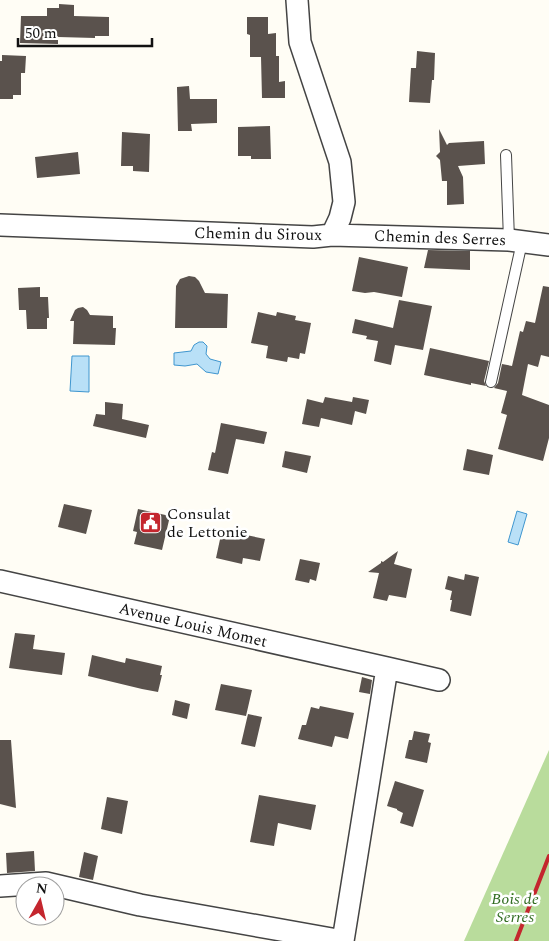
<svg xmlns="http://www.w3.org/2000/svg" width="549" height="941" font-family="Spectral,serif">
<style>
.forest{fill:#b9dc9c}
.water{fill:#b9e0f7;stroke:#3f96cf}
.building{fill:#5a524d}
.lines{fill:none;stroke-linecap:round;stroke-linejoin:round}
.service-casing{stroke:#444;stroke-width:12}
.minor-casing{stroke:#444;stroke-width:24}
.service{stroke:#fff;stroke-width:10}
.minor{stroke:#fff;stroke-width:21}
.rail{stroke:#c4262e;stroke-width:4}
.labels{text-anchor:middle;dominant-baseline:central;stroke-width:5;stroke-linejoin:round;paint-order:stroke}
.street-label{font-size:16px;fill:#111;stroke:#fff}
.poi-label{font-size:16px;fill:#111;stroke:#fff;text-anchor:start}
.park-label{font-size:16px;font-style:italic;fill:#2f6b1f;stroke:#fff}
</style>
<rect width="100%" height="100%" fill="#fffdf5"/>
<path class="forest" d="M549 750V941H464Z"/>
<path class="water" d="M199 342H203L207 346 206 354 210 359 221 362 218 374 206 372 197 364 185 366 174 365V353L191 351 194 345Z
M72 356H89V392L70 391Z
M517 511 527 514 518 545 508 542Z"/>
<path class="building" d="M59 4 74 5V16L109 17V36H95V38L58 37V44L20 43 21 16H47V8H59Z
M247 17H268V34L276 33V56H279V82L285 81V98H262L261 57H250V35L247 34Z
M417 51 435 53 434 80H432L430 103 409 102 411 68H416Z
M2 55 26 56 25 73H21V95H13V99H0V61H2Z
M189 86 190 99H217V123L191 124 192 131H178L177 87Z
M270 126 271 159H251V156H238V127Z
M439 129 447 145 449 143 484 141 485 164 458 166 463 177 464 204 447 205V181H442L440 160 436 156 440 152Z
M122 132 150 134 149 172 133 171V166H121Z
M78 152 80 174 37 178 35 157Z
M428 250 470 251V270L424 268Z
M359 257 408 267 402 297 374 292 365 293 352 291Z
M189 276 195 277 199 281 205 293 228 294 227 328H175L176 286 180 279Z
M543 286 549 287V357L541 355 538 367 528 364 522 395 549 405V438L543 461 498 449 507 415 501 413 507 391 494 388 498 383 502 364 512 366 520 331 523 332 526 321 535 323Z
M40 287V297H48L49 318H47V329H27L26 310H19L18 288Z
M399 300 432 306 423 350 395 345 391 365 374 361 378 341 366 339 367 336 352 333 355 319 393 328Z
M83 307 87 310 90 315 113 316V328H116L115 345 73 344 74 321H70L75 310 78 308Z
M258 312 276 316 277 312 296 316 295 320 311 323 305 354 300 353 299 359 288 357 287 362 266 358 268 346 251 343Z
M430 348 489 361 484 381 486 386 471 383V385L424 375Z
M325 397 352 402 353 397 369 400 366 414 355 411 352 425 321 418 319 427 302 424 307 399 323 403Z
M105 402 123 404 122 419 149 425 146 438 93 426 96 414 105 415Z
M221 423 267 432 264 444 236 439 228 474 208 470 212 452 215 453Z
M467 449 493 455 489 475 463 470Z
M285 451 311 456 307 473 282 467Z
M64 504 92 510 86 534 58 527Z
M138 509 170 516 162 550 134 544 137 532 133 531Z
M222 530 265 539 260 561 243 558 242 564 216 558Z
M398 551 394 564 412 569 406 598 389 595 387 601 373 598 379 573 368 572 381 563V561L383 562Z
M300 559 320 563 316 581 310 579 309 583 295 580Z
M465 574 479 577 471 616 450 611 452 600H450L452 591 445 589 448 576 464 580Z
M15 633 35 635 33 649 65 653 62 675 9 668Z
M92 655 125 663 126 658 162 666 160 675H162L158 692 142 689 88 676Z
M362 677 372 680 370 694 359 692Z
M221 684 252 690 246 716 215 710Z
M175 700 190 704 187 719 172 715Z
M320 706 354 713 348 739 335 736 332 747 298 739 302 725H306L311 707 319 709Z
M248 714 262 717 255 747 241 744Z
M414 731 430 734 428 742 431 743 427 763 405 758 409 740H412Z
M0 740H11L16 808 0 804Z
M395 781 424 790 413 827 400 823 403 813 397 810V809L387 806Z
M259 795 316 805 311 830 278 823 274 846 250 842Z
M107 797 128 801 122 834 101 829Z
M34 851 35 871 7 873 6 853Z
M84 852 98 856 93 880 79 877Z"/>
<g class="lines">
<defs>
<path id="service" d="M506 155 509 240
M491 382 522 242"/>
<path id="minor" d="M297 0 300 42 340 162 344 202 340 218 332 235
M0 225 313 237 332 235 509 240 549 245
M0 581 387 668 343 941 140 905 46 883 0 886
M387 668 439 680"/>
</defs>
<use href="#service" class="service-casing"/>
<use href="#minor" class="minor-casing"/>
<use href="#service" class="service"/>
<use href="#minor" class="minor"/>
<path class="rail" d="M516 941 549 856"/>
</g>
<defs>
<symbol id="civic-square" viewBox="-11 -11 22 22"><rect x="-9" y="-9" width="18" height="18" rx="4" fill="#c4262e" stroke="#fff"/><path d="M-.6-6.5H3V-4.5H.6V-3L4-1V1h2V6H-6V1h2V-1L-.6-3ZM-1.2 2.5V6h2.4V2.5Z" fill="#fff"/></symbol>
</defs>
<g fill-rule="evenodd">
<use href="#civic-square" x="138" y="510" width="25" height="25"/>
</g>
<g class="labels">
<g class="street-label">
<text transform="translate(258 234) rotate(1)">Chemin du Siroux</text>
<text transform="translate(440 238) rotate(2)">Chemin des Serres</text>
<text transform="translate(193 625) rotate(13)">Avenue Louis Momet</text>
</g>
<g class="poi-label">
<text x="167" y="514">Consulat<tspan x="167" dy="18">de Lettonie</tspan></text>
</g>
<g class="park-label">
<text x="515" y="899">Bois de<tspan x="515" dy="18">Serres</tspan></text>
</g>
</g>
<g transform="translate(40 901) rotate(8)"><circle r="24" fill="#ffffff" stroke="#a0a0a0"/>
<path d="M0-4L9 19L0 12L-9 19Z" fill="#c4262e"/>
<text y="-8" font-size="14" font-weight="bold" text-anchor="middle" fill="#111111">N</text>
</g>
<path d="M18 38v8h134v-8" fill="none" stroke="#111111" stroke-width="2.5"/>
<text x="25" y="38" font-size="15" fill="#111111" stroke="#ffffff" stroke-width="4" paint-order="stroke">50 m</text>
</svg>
